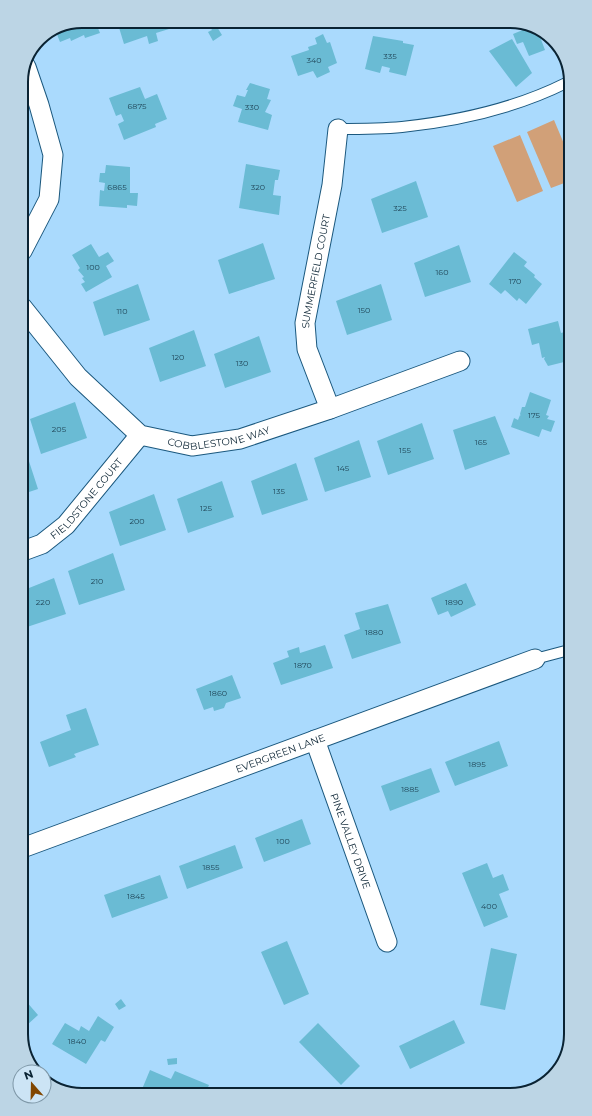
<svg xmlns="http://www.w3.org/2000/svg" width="592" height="1116" font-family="Montserrat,sans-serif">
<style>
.green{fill:#d1a078}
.building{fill:#6abbd4}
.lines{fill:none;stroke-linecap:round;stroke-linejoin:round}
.lane-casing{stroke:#1b587e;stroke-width:12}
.street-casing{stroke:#1b587e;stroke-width:21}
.lane{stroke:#fff;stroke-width:10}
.street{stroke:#fff;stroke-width:19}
.labels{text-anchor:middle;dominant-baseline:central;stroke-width:3.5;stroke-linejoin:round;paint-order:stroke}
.number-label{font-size:8px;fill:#22495b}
.street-label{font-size:10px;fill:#0a2333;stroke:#cce4f5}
.rim{fill:none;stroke:#0a2333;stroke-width:2}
</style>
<rect width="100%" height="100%" fill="#aadafd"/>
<path class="green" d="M554 120 567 151V182L551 188 527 132Z
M520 135 543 191 517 202 493 146Z"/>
<path class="building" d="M82 21H95L100 33 85 38 84 35 71 41 70 38 60 42 56 32Z
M117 21H166L169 29 156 33 158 41 149 44 147 36 124 44Z
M206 21H233L225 26 224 23 217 27 222 35 213 41 208 32 212 30Z
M530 27 537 29 545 50 529 56 523 42 517 44 513 34Z
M323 34 327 43 330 42 337 63 328 67 330 72 317 78 313 71 298 76 291 56 309 50 308 47 317 44 315 38Z
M373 36 403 41V43L414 45 406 76 389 72 390 68 382 66 380 73 365 69Z
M512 39 532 73 516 87 489 51Z
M250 83 270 89 267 99 271 100 265 112 272 115 268 130 238 122 242 109 233 106 237 95 245 97 248 90H246Z
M140 87 145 99 157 94 167 119 155 124 156 127 124 140 118 124 124 121 121 114 116 116 109 98Z
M246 164 280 170 278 180H275L273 195 281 196 279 215 239 208Z
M106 165 130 167V193H138L137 206 127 205V208L99 206 100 190 104 191 105 183 99 182 100 173H105Z
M416 181 428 217 382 233 371 199Z
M263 243 275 279 229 294 218 260Z
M91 244 99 257 108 252 114 261 106 266 112 277 86 292 81 284 85 282 82 278 84 277 78 270 80 268 72 255Z
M459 245 471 282 425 297 414 263Z
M514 252 527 262 524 266 535 275 534 277 542 284 526 304 519 298 517 301 505 290 501 294 489 284Z
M138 284 150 320 104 336 93 302Z
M381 284 392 320 347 335 336 301Z
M558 321 561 333 568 331V342L564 343 568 361 548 366 544 359 545 357 542 358 539 343 532 345 528 329Z
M194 330 206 366 160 382 149 348Z
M259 336 271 372 225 388 214 354Z
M530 392 551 400 546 415 549 416 547 419 555 421 551 432 542 429 539 437 511 427 514 418 518 420 520 415 521 416 520 414 522 407H525Z
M75 402 87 438 41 454 30 419Z
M495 416 510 454 465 470 453 430Z
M422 423 434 459 388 475 377 441Z
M359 440 371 477 325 492 314 458Z
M26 452 38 489 23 494V454Z
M296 463 308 500 262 515 251 481Z
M222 481 234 517 188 533 177 499Z
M154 494 166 530 120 546 109 512Z
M113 553 125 590 79 605 68 571Z
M54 578 66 614 24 628V590Z
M466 583 476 605 451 617 448 611 438 615 431 598Z
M388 604 401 643 352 659 344 635 360 629 355 613Z
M325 645 333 668 281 685 273 663 289 657 287 651 299 647 300 653Z
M232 675 241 698 226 703 224 708 214 711 213 707 204 710 196 689Z
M86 708 99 745 74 754 76 757 49 767 40 742 71 730 66 715Z
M499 741 508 766 455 786 445 762Z
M431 768 440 792 390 811 381 786Z
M302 819 311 844 264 862 255 838Z
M235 845 243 868 187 889 179 866Z
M487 863 493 878 503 874 509 890 499 894 508 917 484 927 462 873Z
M160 875 168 898 112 918 104 895Z
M287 941 309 994 284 1005 261 952Z
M491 948 517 954 505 1010 480 1005Z
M121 999 126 1006 119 1010 115 1004Z
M25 1000 38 1015 26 1026Z
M98 1016 114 1027 105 1042 101 1040 86 1064 52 1044 65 1023 79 1031 81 1026 89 1031Z
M454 1020 465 1043 410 1069 399 1046Z
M318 1023 360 1066 341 1085 299 1042Z
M177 1058V1064L168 1065 167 1059Z
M150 1070 171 1079 175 1071 209 1085 205 1094H140Z"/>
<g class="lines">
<defs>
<path id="lane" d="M338 129C359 129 381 129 402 127 458 121 516 108 566 83
M535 659 569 650"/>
<g id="street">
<path d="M22 251 49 199 53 155 39 105 26 67"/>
<path id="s1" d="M22 307 78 377 140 435 192 446 240 439 330 409 460 361"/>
<path id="s2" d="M330 409 307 349 305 323 332 185 338 129"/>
<path id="s3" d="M23 551 42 544 66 525 140 435"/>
<path id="s4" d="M315 740 387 942"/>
<path id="s5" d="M25 847 535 659"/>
</g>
</defs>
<use href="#lane" class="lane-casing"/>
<use href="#street" class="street-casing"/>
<use href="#lane" class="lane"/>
<use href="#street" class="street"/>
</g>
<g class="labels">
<g class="number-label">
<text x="390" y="56">335</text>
<text x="314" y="60">340</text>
<text x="137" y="106">6875</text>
<text x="252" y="107">330</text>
<text x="117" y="187">6865</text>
<text x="258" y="187">320</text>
<text x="400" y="208">325</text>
<text x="93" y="267">100</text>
<text x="442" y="272">160</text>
<text x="515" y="281">170</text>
<text x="364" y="310">150</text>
<text x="122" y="311">110</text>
<text x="178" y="357">120</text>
<text x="242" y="363">130</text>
<text x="534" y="415">175</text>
<text x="59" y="429">205</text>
<text x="481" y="442">165</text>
<text x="405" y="450">155</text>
<text x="343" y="468">145</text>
<text x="279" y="491">135</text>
<text x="206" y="508">125</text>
<text x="137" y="521">200</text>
<text x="97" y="581">210</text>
<text x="43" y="602">220</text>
<text x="454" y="602">1890</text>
<text x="374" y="632">1880</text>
<text x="303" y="665">1870</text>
<text x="218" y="693">1860</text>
<text x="477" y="764">1895</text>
<text x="410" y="789">1885</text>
<text x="283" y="841">100</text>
<text x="211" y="867">1855</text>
<text x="136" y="896">1845</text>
<text x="489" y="906">400</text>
<text x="77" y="1041">1840</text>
</g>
<g class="street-label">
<text stroke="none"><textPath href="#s2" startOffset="143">SUMMERFIELD COURT</textPath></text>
<text stroke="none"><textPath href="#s1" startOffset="255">COBBLESTONE WAY</textPath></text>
<text stroke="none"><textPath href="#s3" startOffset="84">FIELDSTONE COURT</textPath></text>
<text stroke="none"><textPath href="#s5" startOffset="272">EVERGREEN LANE</textPath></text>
<text stroke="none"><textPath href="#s4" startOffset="107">PINE VALLEY DRIVE</textPath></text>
</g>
</g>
<path d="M0 0H592V1116H0ZM82 28H510A54 54 0 0 1 564 82V1034A54 54 0 0 1 510 1088H82A54 54 0 0 1 28 1034V82A54 54 0 0 1 82 28Z" fill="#bcd5e5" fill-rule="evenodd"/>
<path class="rim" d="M82 28H510A54 54 0 0 1 564 82V1034A54 54 0 0 1 510 1088H82A54 54 0 0 1 28 1034V82A54 54 0 0 1 82 28Z"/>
<g transform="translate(32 1084) rotate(340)"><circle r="19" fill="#cce4f5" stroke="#7e97a7"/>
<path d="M0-3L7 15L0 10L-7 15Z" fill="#814600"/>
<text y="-6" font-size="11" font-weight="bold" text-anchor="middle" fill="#0a2333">N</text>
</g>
</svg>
